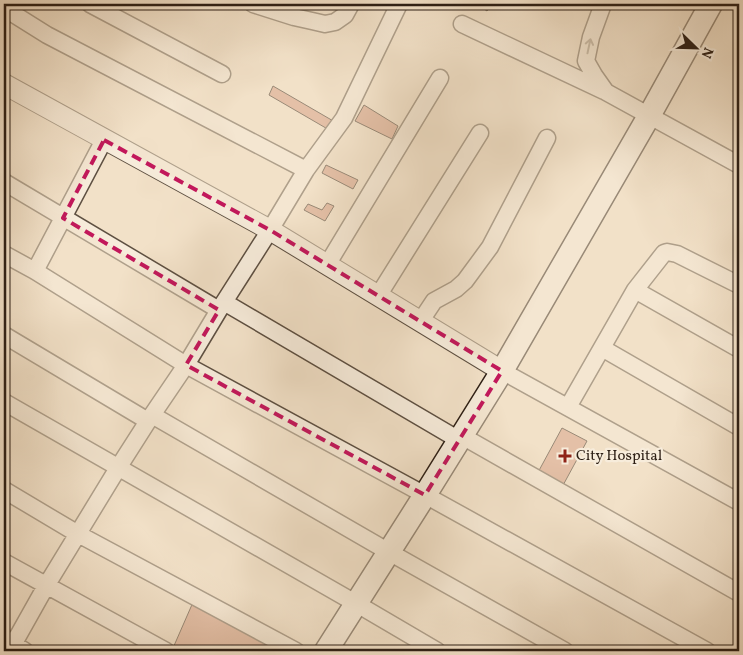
<svg xmlns="http://www.w3.org/2000/svg" width="743" height="655" font-family="Vollkorn,serif">
<style>
.building{fill:#d3987e;stroke:#2d1f15}
.lines{fill:none;stroke-linecap:round;stroke-linejoin:round}
.minor-casing{stroke:#5e5042;stroke-width:19}
.tertiary-casing{stroke:#5e5042;stroke-width:22}
.secondary-casing{stroke:#2d1f15;stroke-width:25}
.minor{stroke:#f7ecdb;stroke-width:16}
.tertiary{stroke:#f7ecdb;stroke-width:20}
.secondary{stroke:#f7ecdb;stroke-width:22}
.oneway{stroke:#9c9082}
.marked{fill:none;stroke:#c2185b;stroke-width:4;stroke-dasharray:10 6;stroke-linejoin:round}
.poi-dot{fill:#8f2418;stroke:#f7ecdb;stroke-width:2}
.labels{text-anchor:middle;dominant-baseline:central;stroke-width:4.5;stroke-linejoin:round;paint-order:stroke}
.poi-label{font-size:15px;fill:#2d1f15;stroke:#f7ecdb;text-anchor:start}
</style>
<rect width="100%" height="100%" fill="#f2e1c8"/>
<filter id="stains"><feTurbulence type="fractalNoise" baseFrequency=".004" numOctaves="4"/><feColorMatrix values="0 0 0 0 .2 0 0 0 0 .09 0 0 0 0 .02 0 0 0 .5 -.17"/></filter>
<radialGradient id="worn" r=".72"><stop offset=".6" stop-color="#630" stop-opacity="0"/><stop offset="1" stop-color="#630" stop-opacity=".3"/></radialGradient>
<path class="building" d="M477 4H492L487 11Z
M273 86 335 122 331 131 269 95Z
M364 105 398 126 392 139 355 121Z
M326 165 358 180 353 189 322 173Z
M327 203 334 206 325 221 304 210 308 204 322 210Z
M562 428 587 441 561 489 536 476Z
M194 600 285 651H178L173 648Z"/>
<g class="lines">
<defs>
<path id="minor" d="M90 4 222 74
M253 4 294 17 312 21 325 24 335 22 345 15 351 4
M603 4 591 37 586 61 594 75 606 92 739 165
M4 8 47 35 306 170
M462 24 604 91
M4 182 219 310
M4 254 35 271 186 365 425 495 707 651
M327 265 440 78
M35 271 104 140
M635 290 739 349
M378 296 480 133
M224 302 459 440
M420 322 434 301 456 289 465 281 490 247 547 138
M4 335 148 421
M602 348 739 427
M502 371 739 502
M4 402 357 604 437 651
M568 407 635 290 664 253 667 252 677 254 739 285
M152 415 389 552 565 651
M462 436 739 593
M4 490 78 534 296 651
M4 562 166 651
M4 638 25 651
M14 643 46 586 118 468 148 421 186 365 219 310 270 230 306 170 344 118 399 4"/>
<path id="tertiary" d="M4 84 270 230 502 371"/>
<path id="secondary" d="M326 651 425 495 502 371 649 116 711 4"/>
</defs>
<use href="#minor" class="minor-casing"/>
<use href="#tertiary" class="tertiary-casing"/>
<use href="#secondary" class="secondary-casing"/>
<use href="#minor" class="minor"/>
<use href="#tertiary" class="tertiary"/>
<use href="#secondary" class="secondary"/>
</g>
<defs><path id="oneway-shaft" d="M-6 0H5M1.5-3L5.5 0L1.5 3" fill="none" stroke-width="1.6" stroke-linecap="round" stroke-linejoin="round" transform="scale(1.25)"/></defs>
<use class="oneway" href="#oneway-shaft" transform="translate(589 46) rotate(-78)"/>
<path d="M0 0H743V655H0ZM104 140 270 230 502 371 425 495 186 365 219 310 63 218Z" fill="#f2e1c8" fill-opacity=".55" fill-rule="evenodd"/>
<path class="marked" d="M104 140 270 230 502 371 425 495 186 365 219 310 63 218Z"/>
<path class="poi-dot" d="M562.5 448.5h5v5h5v5h-5v5h-5v-5h-5v-5h5z"/>
<g class="labels">
<g class="poi-label">
<text x="576" y="456">City Hospital</text>
</g>
</g>
<rect width="743" height="655" fill="none" stroke="#f2e1c8" stroke-width="20"/>
<rect x="5" y="5" width="733" height="645" fill="none" stroke="#2d1f15" stroke-width="2.5"/>
<rect x="10" y="10" width="723" height="635" fill="none" stroke="#2d1f15"/>
<g transform="translate(696 48) rotate(113)" stroke="#f7ecdb" stroke-width="4" paint-order="stroke">
<path d="M0-4L9 19L0 12L-9 19Z" fill="#2d1f15"/>
<text y="-8" font-size="14" font-weight="bold" text-anchor="middle" fill="#2d1f15">N</text>
</g>
<rect width="100%" height="100%" filter="url(#stains)"/>
<rect width="100%" height="100%" fill="url(#worn)"/>
</svg>
